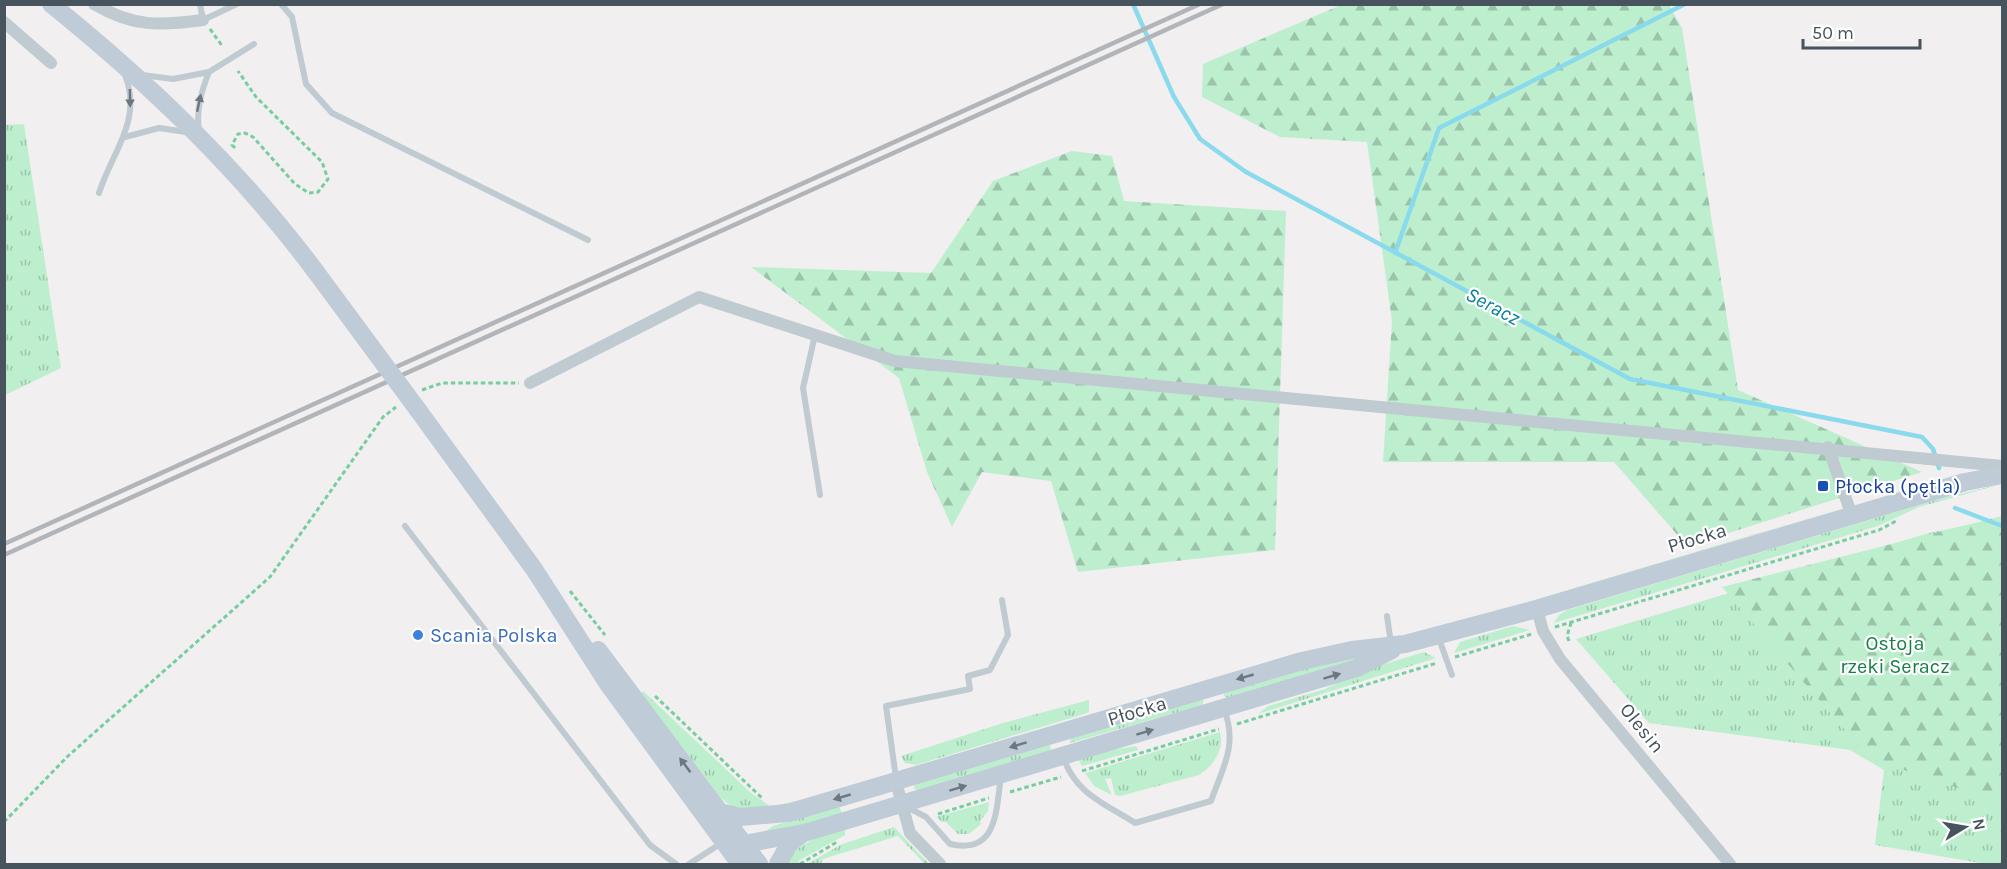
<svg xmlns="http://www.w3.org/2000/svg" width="2007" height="869" font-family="Karla,sans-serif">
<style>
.grass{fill:url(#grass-tufts)}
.forest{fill:url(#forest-firs)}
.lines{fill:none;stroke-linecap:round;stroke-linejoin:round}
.stream{stroke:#8adaed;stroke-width:4.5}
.path{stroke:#75cea0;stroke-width:3;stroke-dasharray:4.5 3;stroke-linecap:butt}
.lane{stroke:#bfcad1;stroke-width:6}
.street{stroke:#bfcad1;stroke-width:12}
.secondary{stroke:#bfcbd6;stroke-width:18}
.rail{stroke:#b1b4b9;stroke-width:4.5}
.secondary-bridge{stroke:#bfcbd6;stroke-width:18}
.oneway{fill:#6b7780}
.oneway2{fill:#6b7781}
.transit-dot{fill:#1a4fb4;stroke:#fff;stroke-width:2}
.shop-dot{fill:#3f7fe0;stroke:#fff;stroke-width:2}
.labels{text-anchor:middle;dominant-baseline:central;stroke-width:4.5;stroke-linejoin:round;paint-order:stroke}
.transit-label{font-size:20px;fill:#164399;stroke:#fff;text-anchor:start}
.street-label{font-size:20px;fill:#47535d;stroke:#fff}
.shop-label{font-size:20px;fill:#366cbe;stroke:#fff;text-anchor:start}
.park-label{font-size:20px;fill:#167f48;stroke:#fff}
.water-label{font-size:21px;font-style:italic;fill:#0c819c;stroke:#fff}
</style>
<defs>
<pattern id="grass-tufts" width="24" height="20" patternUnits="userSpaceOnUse" patternTransform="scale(1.5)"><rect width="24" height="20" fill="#bdefcf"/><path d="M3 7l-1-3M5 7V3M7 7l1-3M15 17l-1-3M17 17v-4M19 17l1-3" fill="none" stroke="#9bc4ab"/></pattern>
<pattern id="forest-firs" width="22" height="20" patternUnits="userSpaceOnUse" patternTransform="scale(1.5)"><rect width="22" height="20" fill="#bdefcf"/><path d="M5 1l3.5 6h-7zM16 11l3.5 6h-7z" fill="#9bc4ab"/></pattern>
</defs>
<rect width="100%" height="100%" fill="#f1efef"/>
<path class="grass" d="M24 124 61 368 5 395V125Z
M2002 484 1919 507 1878 526 1554 623 1559 615 1567 610 1943 498Z
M1829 512 1551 597 1407 629 1531 601Z
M1983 522 2002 531V864H1986L1875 845 1884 770 1850 750 1649 723 1576 639 1929 533Z
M1513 626 1530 630 1454 653 1460 642Z
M1382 652 1227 698 1224 696V693L1279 675Z
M1424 652 1436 658 1258 714 1268 706 1325 689 1359 672Z
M643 691 750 792 771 807 835 792C814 797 763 815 743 811 734 809 725 802 719 796L641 693Z
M1203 699V705L1070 743 1071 738Z
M1089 700V712L1084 714 916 765 905 763 901 756 1003 723Z
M1220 732C1225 750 1213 766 1199 775L1120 796 1115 795 1111 778 1105 779 1112 795 1094 786 1085 773Z
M1050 745 1051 750 918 790 914 789 915 784Z
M1136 746 1138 750 1082 766 1078 759 1082 755Z
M989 802 988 811 980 821 981 824 969 834H958L946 822H942L936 817Z
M839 806 842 813 776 833 766 831 773 826Z
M845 826V835L798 861 800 864H786C796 843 825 834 845 826Z
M894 827 929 864H925L898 836 823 859 821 864H807L840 845Z"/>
<path class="forest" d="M1341 5H1669L1682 28 1738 390 1922 472 1687 546 1614 462H1383L1392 321 1367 142 1280 137 1202 97 1203 64Z
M1072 151 1112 156 1124 201 1286 211 1275 550 1078 572 1051 481 982 472 952 527 927 472 899 378 751 267 931 273 993 181Z
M2002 516V803L1869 758 1722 587Z"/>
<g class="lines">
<path class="stream" d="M1133 4 1174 97 1200 139 1246 172 1630 379 1922 437 1933 449 1939 468
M1395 253 1439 128 1685 4
M1955 508 2002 526"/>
<path class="path" d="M210 29 223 47
M235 148 232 145 238 134 245 133 253 137 295 184 309 193 318 192 328 179 322 162 256 97 238 71
M422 390 442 383H519
M570 591 605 635
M1555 627 1879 530 1898 520
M1569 641 1567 636 1571 623
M1455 657 1532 634
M655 696 763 799
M1237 724 1437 663
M1082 771 1219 729
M1010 792 1061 777
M938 814 989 798
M4 822 68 756 270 577 383 417 396 407
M800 864 837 842"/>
<path class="lane" d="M200 4 203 20 237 4
M281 4 292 17 306 84 332 113 588 240
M142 75 173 79 209 72 254 44
M199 131C196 109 201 92 209 72
M125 137 159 128 186 132
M99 193C112 152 143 120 125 75
M815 335 803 388 820 495
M405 526 650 845 676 864
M1387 616 1391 644
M1438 636 1452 675
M1063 757C1076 794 1104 803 1135 823L1211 801C1223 767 1238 745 1224 709
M896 778 886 706 970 689 968 676 990 670 1008 635 1002 600
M907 807 926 817 950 844C998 855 996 810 1001 776
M689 864 720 844"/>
<path class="street" d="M94 4C133 27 160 26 203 20
M4 22 51 63
M530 383 699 297 895 361 2002 466
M1828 447 1852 516
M1537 609 1543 631 1560 659 1730 864
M896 782 910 833 940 864"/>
<path class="secondary" d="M51 4C150 84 240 170 316 272
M418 410 534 569 608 684 740 864
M598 650 759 864
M720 812 740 817 788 813 1302 661 1352 650 1405 644 1537 609 1965 482 2002 475
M723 842 744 844 804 833 1357 668 1392 650
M778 864 789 844 802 834"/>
<path class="rail" d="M4 544 1200 4
M4 555 1223 4"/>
<path class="secondary-bridge" d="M316 272 418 410"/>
</g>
<defs><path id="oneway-solid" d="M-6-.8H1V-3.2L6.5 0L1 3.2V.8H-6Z" transform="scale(1.5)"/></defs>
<g class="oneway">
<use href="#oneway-solid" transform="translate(130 98) rotate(89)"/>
<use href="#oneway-solid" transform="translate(199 103) rotate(-78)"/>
</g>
<g class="oneway2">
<use href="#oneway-solid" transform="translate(1332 676) rotate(-17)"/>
<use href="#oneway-solid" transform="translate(1245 677) rotate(164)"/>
<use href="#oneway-solid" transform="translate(1145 732) rotate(-17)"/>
<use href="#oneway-solid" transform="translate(1018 745) rotate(163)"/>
<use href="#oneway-solid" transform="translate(685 765) rotate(-127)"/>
<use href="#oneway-solid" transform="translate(958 788) rotate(-17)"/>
<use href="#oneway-solid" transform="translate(842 797) rotate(164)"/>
</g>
<rect class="transit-dot" x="1817" y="480" width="12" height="12" rx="3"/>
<circle class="shop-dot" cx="418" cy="635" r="6"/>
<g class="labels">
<g class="transit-label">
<text x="1835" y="486">Płocka (pętla)</text>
</g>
<g class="street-label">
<text transform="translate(1697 538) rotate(-17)">Płocka</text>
<text transform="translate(1137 711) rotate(-17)">Płocka</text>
<text transform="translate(1642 728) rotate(51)">Olesin</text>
</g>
<g class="shop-label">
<text x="430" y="635">Scania Polska</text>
</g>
<g class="park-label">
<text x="1895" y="643">Ostoja<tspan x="1895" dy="23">rzeki Seracz</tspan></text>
</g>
<g class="water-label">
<text transform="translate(1493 306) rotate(28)">Seracz</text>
</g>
</g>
<rect width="2007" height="869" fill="none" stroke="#47535d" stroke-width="12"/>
<g transform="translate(1965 827) rotate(79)" stroke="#ffffff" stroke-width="4.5" paint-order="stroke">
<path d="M0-4.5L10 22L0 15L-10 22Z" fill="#47535d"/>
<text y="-9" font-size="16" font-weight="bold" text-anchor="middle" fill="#47535d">N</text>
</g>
<path d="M1803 39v9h117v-9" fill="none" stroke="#47535d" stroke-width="3"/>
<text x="1812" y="39" font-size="18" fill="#47535d" stroke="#ffffff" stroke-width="4.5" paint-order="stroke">50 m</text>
</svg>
